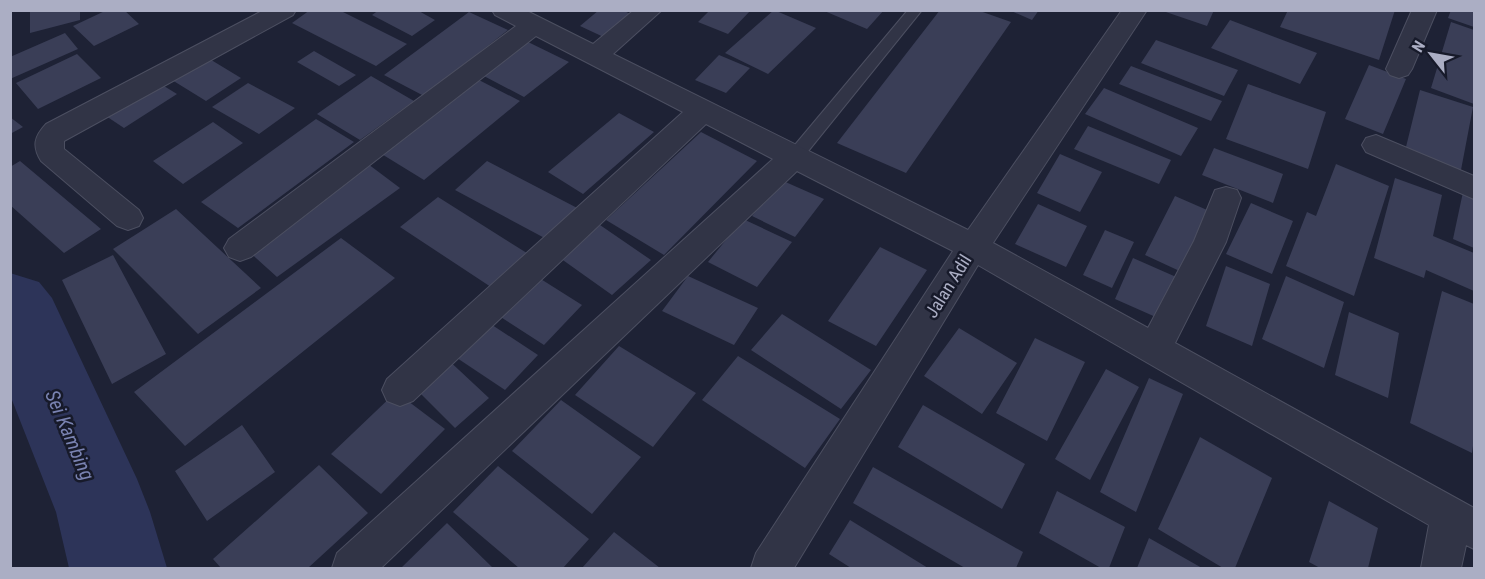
<svg xmlns="http://www.w3.org/2000/svg" width="1485" height="579" font-family="'Roboto Condensed',sans-serif">
<style>
.lines{fill:none;stroke-linecap:round;stroke-linejoin:round}
.river{fill:#2d3459;fill-rule:evenodd}
.building{fill:#3a3e57}
.lane-casing{stroke:#4c4f61;stroke-width:2}
.street-casing{stroke:#4c4f61;stroke-width:2}
.lane{fill:#313446;fill-rule:evenodd}
.street{fill:#313446;fill-rule:evenodd}
.labels{text-anchor:middle;dominant-baseline:central;stroke-width:5;stroke-linejoin:round;paint-order:stroke}
.street-label{font-size:18px;fill:#abaec4;stroke:#171a2a}
.water-label{font-size:20px;font-style:italic;fill:#7a83b2;stroke:#171a2a}
</style>
<rect width="100%" height="100%" fill="#1e2235"/>
<g class="lines">
<path class="river" d="M10 273 39 282 52 298 137 479 150 512 167 568H69L56 512 10 395Z"/>
</g>
<path class="building" d="M80 10V20L30 33V11Z
M107 10H124L139 24 94 46 73 26Z
M310 10H339L407 44 376 66 292 23Z
M379 10H417L435 20 412 36 372 15Z
M599 10H622L637 17 610 40 580 26Z
M710 10H751L728 34 698 22Z
M774 10 816 28 768 74 725 53Z
M822 10H884L867 29Z
M940 10H977L1011 22 906 173 837 143Z
M1009 10H1039L1032 20Z
M1160 10H1214L1207 26Z
M1288 10H1395L1379 60 1280 27Z
M1451 10H1474V27L1448 18Z
M469 12 508 30 424 96 384 75Z
M1230 20 1317 53 1300 84 1211 48Z
M1451 22 1474 30V104L1431 88Z
M65 33 78 49 10 79V57Z
M1156 40 1238 70 1224 96 1141 63Z
M526 41 569 62 524 97 482 75Z
M314 51 356 75 339 86 297 62Z
M77 54 101 78 38 109 16 83Z
M719 55 750 68 726 93 695 80Z
M208 58 241 78 206 101 172 80Z
M1369 65 1406 79 1383 134 1345 119Z
M1131 66 1222 101 1211 121 1119 84Z
M371 76 414 101 360 140 317 114Z
M477 79 520 101 424 180 380 153Z
M159 83 177 94 124 128 106 116Z
M248 83 295 108 259 134 212 107Z
M1248 84 1326 112 1308 169 1226 139Z
M1104 88 1198 128 1181 156 1085 114Z
M1420 90 1473 107 1461 170 1405 151Z
M619 113 654 132 583 194 548 172Z
M10 117 23 127 10 134Z
M316 119 354 142 238 228 201 202Z
M213 122 243 143 183 184 153 161Z
M1088 126 1171 160 1159 184 1074 149Z
M701 132 757 161 664 255 606 220Z
M1214 148 1283 174 1273 203 1202 175Z
M1060 154 1102 172 1080 212 1037 193Z
M20 161 101 229 64 253 10 205V167Z
M487 161 583 211 552 242 455 190Z
M368 164 400 188 277 277 245 248Z
M1336 164 1389 186 1354 296 1286 266 1307 212 1316 216Z
M1395 178 1442 195 1433 236 1474 253V291L1426 270 1424 278 1374 258Z
M781 180 824 199 795 237 752 216Z
M1463 192 1474 196V248L1453 239Z
M1175 196 1214 213 1186 274 1145 255Z
M438 197 530 255 494 289 400 227Z
M1251 203 1293 221 1272 274 1226 254Z
M1038 204 1087 226 1066 267 1015 244Z
M176 209 261 288 198 334 113 249Z
M743 219 792 242 757 287 708 262Z
M600 225 651 260 612 295 560 258Z
M1105 230 1134 242 1112 288 1083 275Z
M341 238 395 278 185 446 134 392Z
M880 247 927 270 876 346 828 321Z
M113 255 166 354 112 384 62 280Z
M1133 258 1183 280 1167 322 1115 299Z
M1226 266 1270 284 1252 346 1206 326Z
M536 276 582 305 544 345 496 314Z
M688 276 758 308 734 345 662 311Z
M1286 276 1344 302 1324 368 1262 339Z
M1442 291 1474 304V439L1472 453 1410 423Z
M1349 312 1399 333 1388 398 1335 375Z
M782 314 871 370 841 409 751 350Z
M483 319 538 355 505 390 448 352Z
M959 328 1017 363 982 414 924 376Z
M1035 338 1085 362 1047 441 996 413Z
M619 346 696 393 653 447 575 395Z
M444 356 489 398 455 428 410 383Z
M738 356 840 419 805 468 702 400Z
M1106 369 1139 387 1090 480 1055 459Z
M1149 378 1183 394 1136 512 1100 492Z
M396 392 445 429 381 494 331 454Z
M561 400 641 457 592 514 512 451Z
M923 405 1025 464 1002 509 898 447Z
M242 425 275 472 207 521 175 471Z
M1200 437 1272 478 1235 568H1223L1158 529Z
M319 465 368 513 308 568H221L213 559Z
M498 466 589 539 563 568H519L453 512Z
M873 467 1023 552 1016 568H965L853 503Z
M1057 491 1125 527 1109 568H1101L1039 533Z
M1329 501 1378 528 1368 568H1320L1309 562Z
M850 520 928 568H851L829 554Z
M447 523 493 568H401Z
M614 532 660 568H582Z
M1149 538 1202 568H1137Z"/>
<g class="lines">
<defs>
<path id="lane" d="M908 10H922L801 160H789L787 156 789 152Z"/>
<path id="street" d="M264 10H296L293 15 64 141V149L139 210 143 218 139 226 128 230 117 226 41 161C32 146 34 137 46 124Z
M492 10H525L593 44 634 10H662L613 54 968 230 1122 10H1147L993 243 1148 328 1194 241 1215 190 1226 187 1237 190 1241 198 1226 242 1175 343 1474 508V549L1466 545 1461 568H1421L1429 525 978 265 794 568H751L756 553 953 251 797 171 381 568H332L337 553 773 159 706 124 413 401 400 406 387 401 382 390 387 379 683 112 536 36 251 257 240 261 229 257 224 248 229 239 516 26 495 15Z
M1412 10H1437L1412 69 1408 75 1399 78 1390 75 1386 69Z
M1376 135 1474 176V199L1366 152 1362 145 1366 138Z"/>
</defs>
<use href="#lane" class="lane-casing"/>
<use href="#street" class="street-casing"/>
<use href="#lane" class="lane"/>
<use href="#street" class="street"/>
</g>
<g class="labels">
<g class="street-label">
<text transform="translate(948 286) rotate(-58)">Jalan Adil</text>
</g>
<g class="water-label">
<text transform="translate(70 435) rotate(67)">Sei Kambing</text>
</g>
</g>
<rect width="1485" height="579" fill="none" stroke="#abaec4" stroke-width="24"/>
<g transform="translate(1431 54) rotate(301)" stroke="#171a2a" stroke-width="4.5" paint-order="stroke">
<path d="M0-4.5L10 22L0 15L-10 22Z" fill="#abaec4"/>
<text y="-9" font-size="16" font-weight="bold" text-anchor="middle" fill="#abaec4">N</text>
</g>
</svg>
